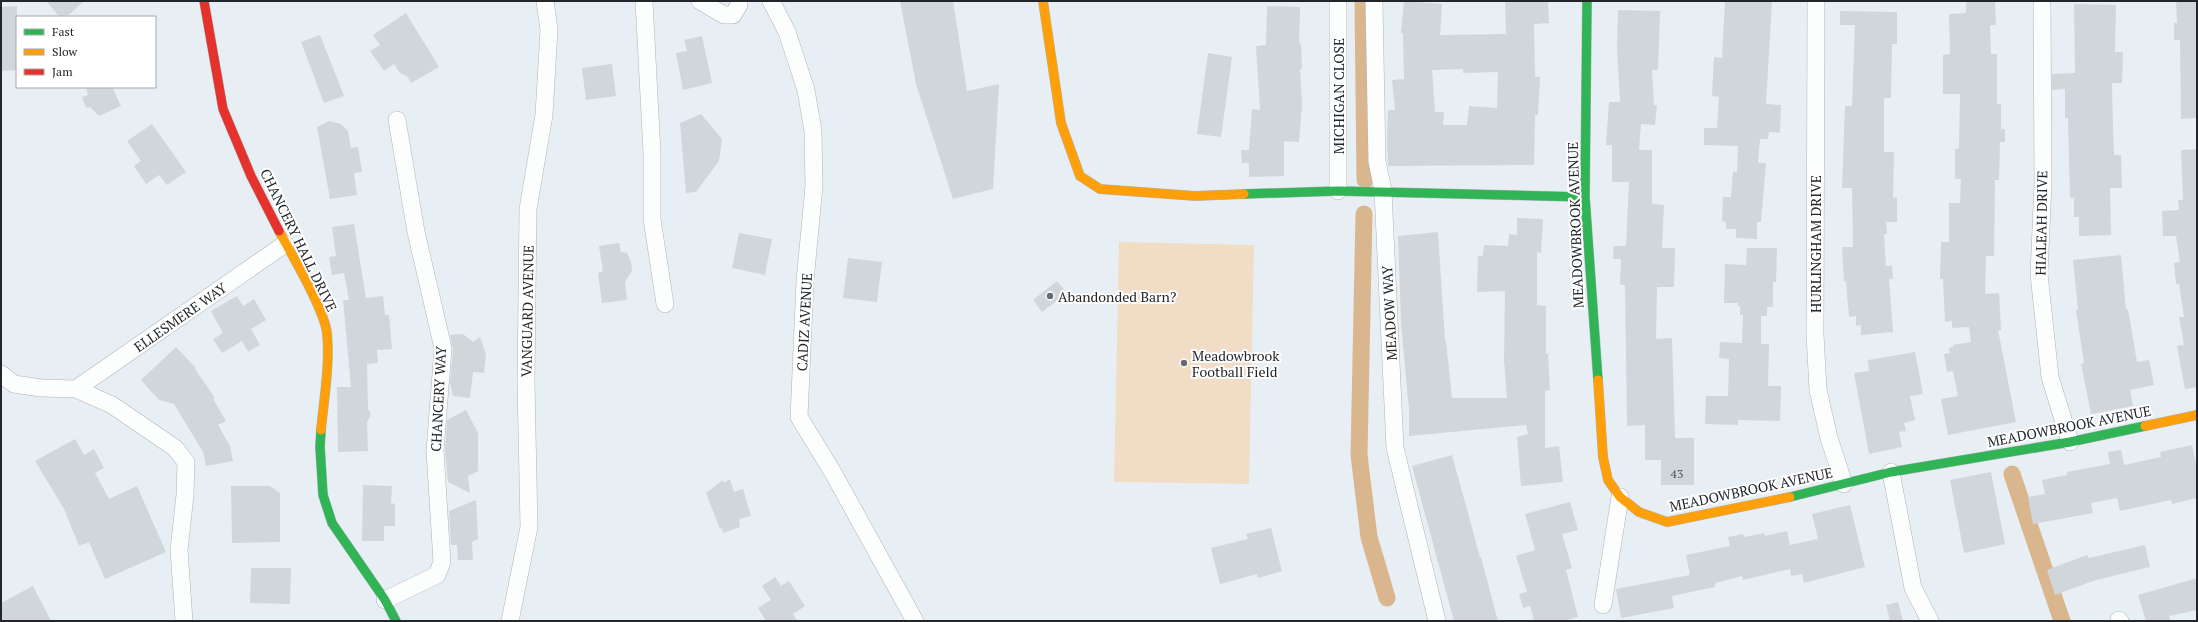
<svg xmlns="http://www.w3.org/2000/svg" width="2198" height="622" font-family="'PT Serif',serif">
<style>
.green{fill:#f1ddc6}
.lines{fill:none;stroke-linecap:round;stroke-linejoin:round}
.canal{stroke:#d9b68e;stroke-width:17}
.building{fill:#d0d6da;fill-rule:evenodd}
.street-casing{stroke:#aeb4b8;stroke-width:18}
.fast-casing{stroke:#aeb4b8;stroke-width:10}
.slow-casing{stroke:#aeb4b8;stroke-width:10}
.jam-casing{stroke:#aeb4b8;stroke-width:10}
.street{stroke:#fcfdfd;stroke-width:17}
.fast{stroke:#30b455;stroke-width:9}
.slow{stroke:#ff9f0a;stroke-width:9}
.jam{stroke:#e5322d;stroke-width:9}
.poi-dot{fill:#676c71;stroke:#fff;stroke-width:1.5}
.labels{text-anchor:middle;dominant-baseline:central;stroke-width:4;stroke-linejoin:round;paint-order:stroke}
.number-label{font-size:12px;fill:#4e5256}
.street-label{font-size:14px;fill:#22262a;stroke:#fff}
.poi-label{font-size:14px;fill:#22262a;stroke:#fff;text-anchor:start}
</style>
<rect width="100%" height="100%" fill="#e8eff4"/>
<path class="green" d="M1119 242 1254 245 1249 484 1114 482Z"/>
<g class="lines">
<path class="canal" d="M1363 1 1365 180
M1364 214 1359 455 1369 537 1387 598
M2012 474 2062 621"/>
</g>
<path class="building" d="M46 1H84L69 15 59 16Z
M900 1H953L967 91 999 84 993 189 953 199 916 84Z
M1404 1 1442 4 1440 35 1506 34 1505 1H1548L1549 23 1534 24 1535 77H1540L1538 115H1535L1534 165 1388 166 1387 141 1388 110H1395L1392 80 1404 79 1403 33H1401ZM1463 69V73L1498 72 1497 108 1469 106 1467 125H1443L1444 112H1435L1432 70Z
M1725 1H1772L1766 104 1781 105 1780 133 1769 132 1768 139H1760L1758 163H1766L1761 222H1757V239L1736 238V229H1726V222L1722 221 1723 197H1731L1733 172H1737L1738 146 1704 145V128H1717L1719 97 1712 96 1714 57 1722 58Z
M1966 1H1995L1996 25H1990L1991 54H1997V104H2001V129H2005V142H2000L1999 180H1995L1994 256H1986L1985 294 1999 293 2001 330H1998L2016 422 1948 435 1941 399 1958 396 1953 371 1947 372 1944 354 1950 353 1949 348 1953 347V345L1971 342 1969 327 1952 328V321L1945 322 1943 279H1940L1941 242H1949V203H1960L1961 179H1955V149H1959L1960 94H1943V55L1950 54 1949 14 1966 13Z
M2176 1H2197V118L2181 119 2180 40H2174V23H2177Z
M2074 4 2116 5 2115 52H2123L2122 83H2112L2113 129 2114 155H2121L2122 188H2110L2111 235 2079 236V217H2074V198H2070L2068 118H2065V89L2052 90V74L2075 73Z
M17 6V70L1 71V7Z
M1267 6 1300 7 1299 44 1301 43 1302 69H1300L1302 105 1299 142 1284 141V176L1249 177V163H1242L1241 150H1249L1252 109 1260 110 1256 46 1266 45Z
M1618 10 1660 11 1658 70H1652L1654 105H1657L1655 125 1641 124 1639 150H1652V204L1664 205 1662 248H1675L1674 287H1657L1656 339 1672 338 1675 438H1694V485H1661V460H1645V425L1627 426 1625 285H1620L1621 259H1613L1614 246H1626L1629 182H1612V145H1606L1609 102H1620L1617 48Z
M1840 11 1897 12V44H1892L1891 98H1884V152H1894L1893 198 1897 197V222H1886L1887 234H1884L1886 266H1892L1893 279H1889L1893 332 1861 335V325L1856 326V316L1849 317 1846 281H1844L1842 247H1853L1852 188H1842L1845 106H1852L1855 25H1840Z
M406 13 439 67 411 83 407 76 400 73 394 64 384 71 370 51 380 45 373 35Z
M320 35 344 96 324 103 301 42Z
M702 36 712 83 683 90 676 53 687 51 684 40Z
M1208 53 1232 57 1221 137 1197 134Z
M612 64 616 96 586 100 582 68Z
M86 87H112L121 106 99 116 90 107 86 108 82 97 88 95Z
M701 114 722 139 719 161 696 192 686 193 680 123Z
M329 121 341 124 348 131 351 148 358 147 362 172 354 173 357 195 330 199 317 127Z
M152 124 186 172 167 185 159 175 146 184 134 166 141 161 127 141Z
M2197 149V387L2185 389 2177 346 2184 345 2179 317H2184L2179 284H2176L2174 263 2180 262 2176 236H2163L2162 211 2179 210 2178 200H2183L2181 150Z
M1517 218 1543 219 1541 253 1537 252V305L1546 306V354L1548 353 1550 390 1545 391V448L1559 446 1563 482 1521 486 1517 437 1528 434 1526 425 1409 436V410L1401 324 1398 236 1438 232 1445 341H1446L1452 398H1507L1504 360 1505 291 1477 292 1478 256H1483L1484 245 1508 246 1509 234 1517 235Z
M354 224 366 298 383 296 385 315H389L392 349 377 350 378 363 367 364 368 409 371 414 367 423 368 451 338 452 337 387H351L343 300H349L344 273 332 275 329 257 336 256 332 227Z
M739 233 772 239 765 275 732 268Z
M619 243 621 252 627 253 631 261 632 271 625 282 627 300 602 303 598 273 603 271 599 246Z
M1747 248H1777L1776 282H1773V307H1767V316H1761V344H1769L1768 386H1781L1780 421 1738 420V425L1705 424 1706 396H1728L1729 359 1719 358 1720 342 1742 343 1743 315H1740V306H1738V303H1724L1725 264 1746 265Z
M2121 255 2126 310 2128 309 2137 362 2149 360 2154 385 2130 390 2133 406 2091 414 2081 364 2084 363 2076 310H2078L2073 260Z
M848 258 882 262 877 302 843 298Z
M1057 281 1067 293 1042 312 1033 300Z
M237 296 243 306 254 299 266 320 251 329 260 345 248 352 242 341 222 353 213 339 223 333 211 311Z
M463 334 473 342 480 337 486 355 484 373 473 372 470 398 453 396 450 383 453 349 450 335Z
M176 347 196 368 195 369 215 398 213 399 226 421 218 425 230 446 233 461 206 466 203 452 174 404 159 400 141 380Z
M1915 352 1923 394 1910 396 1915 420 1904 423 1906 431 1899 432 1902 447 1869 454 1854 373 1869 371 1868 360Z
M466 410 478 433V471L468 476 470 493 448 482 445 451 447 420Z
M75 439 84 455 94 449 104 468 95 473 109 499 137 486 166 552 105 579 89 542 79 546 64 509 35 461Z
M2192 445 2197 468V498L2172 504 2171 500 2120 511 2117 498 2091 503 2093 513 2033 524 2028 497 2045 494 2042 480 2067 475V472L2110 464 2108 452 2121 450 2124 465 2161 457 2160 452Z
M1452 455 1480 557H1481L1498 621H1454L1412 466Z
M1991 472 2005 544 1964 553 1950 480Z
M730 479 734 492 743 489 751 516 739 519 740 527 723 533 722 528 720 529 706 493 723 480 724 483Z
M363 485 392 486 391 503 395 504V526H384V541H362Z
M231 486H270L280 493V542L232 543Z
M476 500 478 539 472 542 473 560H458L457 545H451L449 511Z
M1570 502 1578 530 1562 534 1572 568 1566 570 1578 617 1562 621H1534L1530 606 1523 608 1519 594 1527 592 1516 556 1535 550 1525 514Z
M1850 505 1865 567 1804 583 1802 574 1791 576 1790 569 1743 580 1742 576 1715 583V587L1672 596 1674 608 1621 618 1616 589 1690 575 1686 555 1730 546 1728 537 1743 534 1744 537 1764 533 1765 536 1787 531 1790 545 1818 539 1812 514Z
M1271 528 1282 571 1258 578 1257 574 1220 584 1211 548 1248 539 1246 534Z
M2145 545 2150 567 2096 580 2055 595 2047 570 2087 555 2089 558Z
M251 568H291L290 604 250 603Z
M775 577 781 586 789 581 805 606 793 614 797 621H766L758 608 771 600 762 586Z
M2197 578V610L2169 616 2171 621H2146L2138 595Z
M33 586 51 621H1V603Z
M1898 602 1903 621H1890L1886 605Z"/>
<g class="lines">
<defs>
<path id="street" d="M644 1 652 153V219L665 304
M700 1 724 15H733L739 5V1
M771 1 787 32 806 90 813 131 814 186 805 281 799 417 832 471 915 621
M1338 1V191
M1374 1 1377 161 1383 191 1395 448 1437 621
M1816 1 1815 334 1818 390 1829 438 1844 484
M2042 1 2043 183 2039 274 2050 377 2070 442
M1 374 14 384 41 388 76 389 112 405 175 448 186 462 185 495 179 550 184 621
M76 389 285 244
M1891 472 1913 588 1930 621
M385 600 437 575 442 562 435 451 443 348 416 232 397 120
M1603 605 1620 497
M2119 620 2120 621
M510 621 529 527 526 383 528 209 544 115 549 30 545 1"/>
<path id="fast" d="M1587 1 1585 197 1598 380
M1244 194 1338 191 1585 197
M321 430 320 447 323 495 332 523 385 600 396 621
M1790 497 1891 472 2070 442 2145 426"/>
<path id="slow" d="M1043 1 1061 123 1080 176 1100 189 1195 196 1244 194
M279 231C292 255 324 309 327 333 330 365 324 399 321 430
M1598 380 1603 457 1608 480 1620 497 1639 512 1667 522 1790 497
M2145 426 2197 415"/>
<path id="jam" d="M204 1 223 109 251 176 279 231"/>
</defs>
<use href="#street" class="street-casing"/>
<use href="#fast" class="fast-casing"/>
<use href="#slow" class="slow-casing"/>
<use href="#jam" class="jam-casing"/>
<use href="#street" class="street"/>
<use href="#fast" class="fast"/>
<use href="#slow" class="slow"/>
<use href="#jam" class="jam"/>
</g>
<g class="poi-dot">
<circle cx="1050" cy="296" r="4"/>
<circle cx="1184" cy="363" r="4"/>
</g>
<g class="labels">
<g class="number-label">
<text x="1677" y="473">43</text>
</g>
<g class="street-label">
<text transform="translate(1338 96) rotate(-90)">MICHIGAN CLOSE</text>
<text transform="translate(2041 223) rotate(-89)">HIALEAH DRIVE</text>
<text transform="translate(1575 225) rotate(-92)">MEADOWBROOK AVENUE</text>
<text transform="translate(299 240) rotate(64)">CHANCERY HALL DRIVE</text>
<text transform="translate(1815 244) rotate(-90)">HURLINGHAM DRIVE</text>
<text transform="translate(527 311) rotate(-89)">VANGUARD AVENUE</text>
<text transform="translate(1389 313) rotate(-93)">MEADOW WAY</text>
<text transform="translate(180 317) rotate(-35)">ELLESMERE WAY</text>
<text transform="translate(804 322) rotate(-87)">CADIZ AVENUE</text>
<text transform="translate(438 399) rotate(-87)">CHANCERY WAY</text>
<text transform="translate(2069 426) rotate(-11)">MEADOWBROOK AVENUE</text>
<text transform="translate(1751 489) rotate(-12)">MEADOWBROOK AVENUE</text>
</g>
<g class="poi-label">
<text x="1058" y="296">Abandonded Barn?</text>
<text x="1192" y="355">Meadowbrook<tspan x="1192" dy="16">Football Field</tspan></text>
</g>
</g>
<rect width="2198" height="622" fill="none" stroke="#22262a" stroke-width="4"/>
<rect x="16" y="16" width="140" height="72" fill="#ffffff" stroke="#a7a8aa"/>
<rect x="24" y="29" width="20" height="6" fill="#30b455" stroke="#a7a8aa"/>
<text x="52" y="36" font-size="12" fill="#22262a">Fast</text>
<rect x="24" y="49" width="20" height="6" fill="#ff9f0a" stroke="#a7a8aa"/>
<text x="52" y="56" font-size="12" fill="#22262a">Slow</text>
<rect x="24" y="69" width="20" height="6" fill="#e5322d" stroke="#a7a8aa"/>
<text x="52" y="76" font-size="12" fill="#22262a">Jam</text>
</svg>
